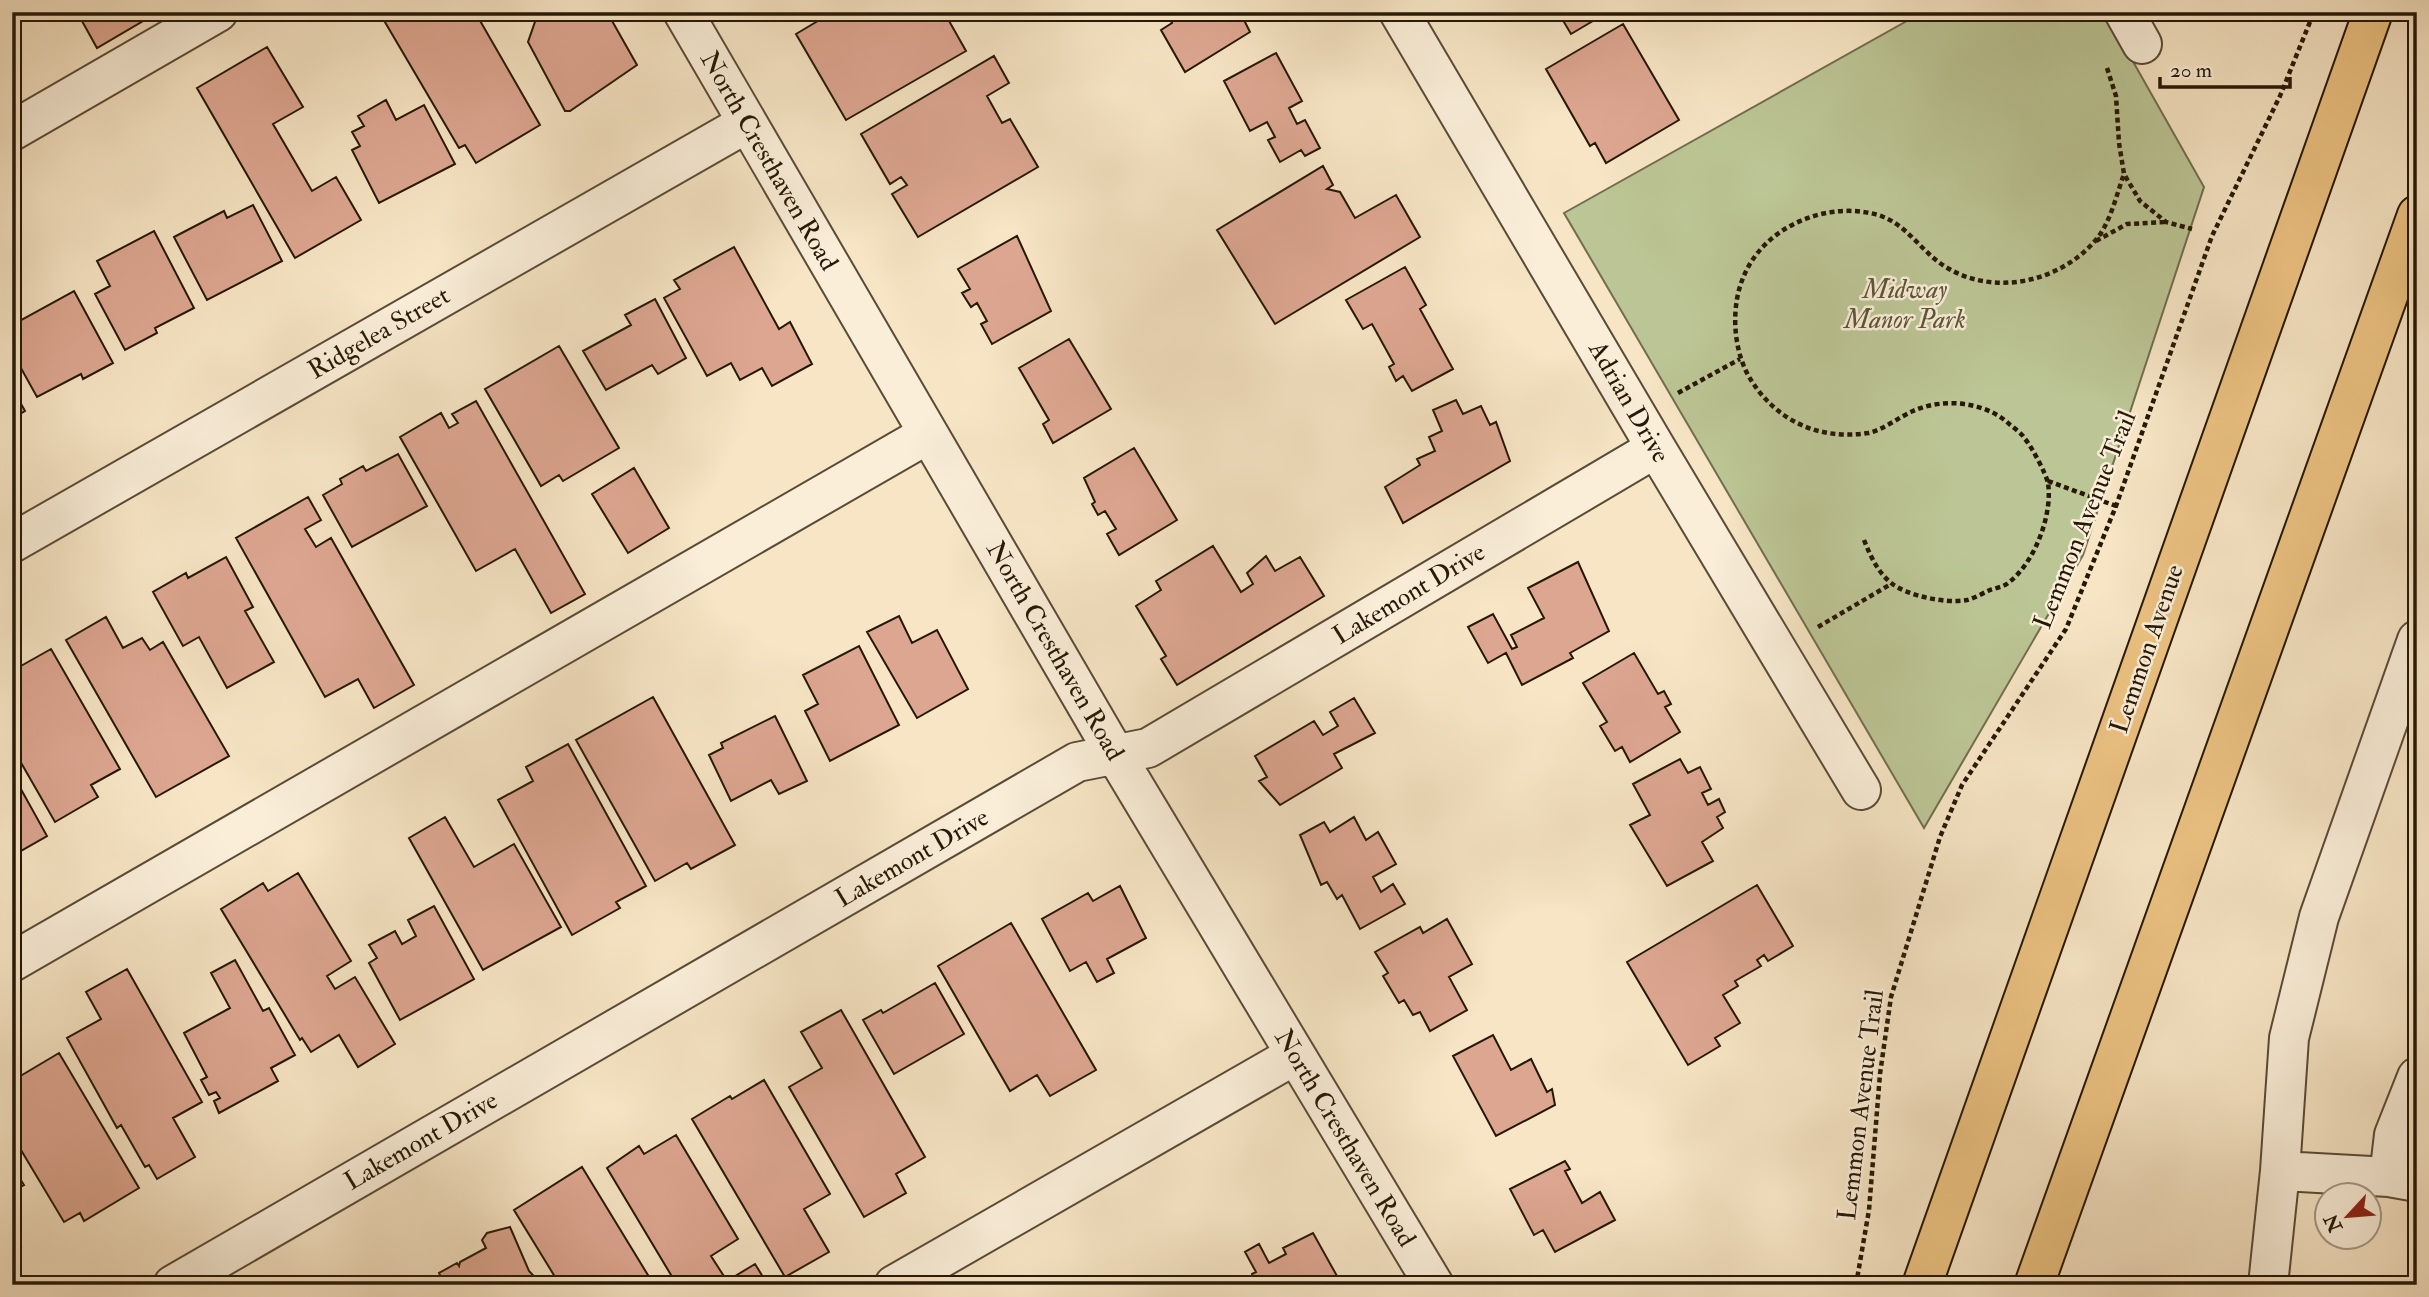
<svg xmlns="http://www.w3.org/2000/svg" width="2429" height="1297" viewBox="0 0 2429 1297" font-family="'IM FELL Double Pica',serif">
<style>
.green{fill:#bcc595;stroke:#716e4e;stroke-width:2}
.building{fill:#dda691;stroke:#261806;stroke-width:2}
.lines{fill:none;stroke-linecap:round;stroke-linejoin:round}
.minor-casing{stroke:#5a4b36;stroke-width:42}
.major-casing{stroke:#261806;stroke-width:42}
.path{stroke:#261806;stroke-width:4.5;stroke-dasharray:5 3.5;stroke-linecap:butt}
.minor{stroke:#faeed9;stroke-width:38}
.major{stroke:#ecc282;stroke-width:38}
.labels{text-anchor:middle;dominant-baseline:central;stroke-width:5;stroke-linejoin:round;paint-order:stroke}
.street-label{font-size:26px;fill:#261806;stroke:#faeed9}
.park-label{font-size:26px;font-style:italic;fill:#5a5538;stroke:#faeed9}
</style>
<rect width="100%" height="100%" fill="#f7e5c5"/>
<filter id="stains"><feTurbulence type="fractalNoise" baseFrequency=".00286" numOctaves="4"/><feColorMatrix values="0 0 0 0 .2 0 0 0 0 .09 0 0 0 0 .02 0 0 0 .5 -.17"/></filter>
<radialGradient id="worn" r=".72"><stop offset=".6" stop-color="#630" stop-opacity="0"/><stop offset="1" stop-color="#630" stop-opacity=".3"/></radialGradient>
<path class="green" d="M1923,12H2105L2204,187L2083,555L1924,828L1564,213Z"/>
<path class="building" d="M77,12H142L140,14L143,21L97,48Z
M390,12H475L540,125L476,163L465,145L459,148L382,17Z
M547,12H607L637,65L570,111H565L528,42L536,19Z
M833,12H928L932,18L944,12L966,51L846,120L796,34Z
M1166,12H1240L1250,32L1185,72L1161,30L1172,23Z
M1558,12H1608L1571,34Z
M1623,24L1679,120L1606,163L1595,143L1590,146L1546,69Z
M267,47L303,107L273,124L312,191L336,177L361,220L295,258L197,88Z
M1276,53L1302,101L1289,108L1297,124L1305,120L1320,148L1305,156L1301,150L1280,162L1268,140L1275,137L1267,122L1250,131L1224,81Z
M994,56L1009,83L987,96L1002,123L1010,119L1038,167L918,237L892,194L907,185L901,177L890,184L861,134Z
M386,100L396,120L424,105L455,164L379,203L352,150L360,146L352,132L364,126L358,116Z
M1323,166L1333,185L1327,189L1340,192L1355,218L1396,195L1420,237L1275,324L1217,230Z
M253,205L282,261L207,300L174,237L224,211L227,218Z
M154,231L194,308L155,328L157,333L125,350L95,294L110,286L97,261Z
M1017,236L1051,311L992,344L981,324L987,321L977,303L971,307L962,293L970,289L958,269Z
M734,247L779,329L790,322L812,364L772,386L762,368L740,380L731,363L707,376L664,298L680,289L674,280Z
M1405,267L1426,305L1420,309L1453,369L1412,391L1403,376L1396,381L1389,367L1394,364L1372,324L1363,329L1346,300Z
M74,291L113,363L83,379L81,374L37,397L12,352V325Z
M655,299L686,358L658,374L652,365L606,390L583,351L631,325L625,315Z
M1069,339L1111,409L1053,443L1043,424L1049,420L1019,368Z
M559,346L619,448L563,481L559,475L541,486L485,389Z
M12,388L25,411L12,419Z
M1456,400L1463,414L1481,406L1490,425L1496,422L1510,461L1403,523L1385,487L1420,465L1417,459L1435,451L1429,437L1442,431L1433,410Z
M476,401L585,594L551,613L515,549L476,571L400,437L441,413L449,428L458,423L452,414Z
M1134,448L1177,520L1119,555L1107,534L1116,529L1105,511L1098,515L1092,504L1095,502L1084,478Z
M398,454L427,506L352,547L323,495L342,484L340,479L363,466L366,471Z
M634,468L669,528L628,553L592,494Z
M308,497L321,520L305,529L316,547L331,538L414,685L374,708L358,679L325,697L236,538Z
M1213,546L1241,592L1253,584L1247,573L1266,556L1275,571L1300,557L1324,596L1177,685L1161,659L1166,656L1136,606L1161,590L1156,581Z
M226,557L253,607L245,611L274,662L227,688L199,637L183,646L153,592L186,573L188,578Z
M1578,562L1609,631L1570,653L1573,658L1522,685L1506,653L1488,663L1468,627L1493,614L1512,649L1517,647L1511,635L1544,618L1528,588Z
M899,616L912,643L937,630L968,689L917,718L867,632Z
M106,617L123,648L142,638L150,650L163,642L229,756L156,797L66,640Z
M859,646L899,725L830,761L805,711L818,704L803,675Z
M51,649L120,769L91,785L98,797L55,822L12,747V671Z
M1634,653L1658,694L1664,691L1671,704L1665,707L1680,732L1630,762L1622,747L1615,751L1600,726L1607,722L1583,683Z
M653,697L735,845L691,869L687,863L655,881L576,740Z
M1354,698L1375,733L1334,754L1342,768L1280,805L1259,781L1267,777L1255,756L1314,721L1323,735L1338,726L1330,712Z
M775,716L807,781L779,794L771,780L731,801L709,755L723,748L721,743Z
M568,744L646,886L616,902L620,908L572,935L498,800L533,781L526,767Z
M1680,759L1688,773L1700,767L1711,789L1702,793L1708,805L1719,799L1725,812L1717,817L1723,828L1702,842L1713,861L1667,886L1630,825L1650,815L1633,784Z
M12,773L47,836L12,856Z
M445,817L474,867L514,844L561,927L483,970L409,838Z
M1354,817L1366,840L1378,832L1396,864L1373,877L1381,892L1393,884L1405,904L1360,929L1342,895L1337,899L1327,882L1321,885L1300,835L1324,822L1330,832Z
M298,873L351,961L327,976L335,989L355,977L395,1044L358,1067L339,1035L311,1052L302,1038L300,1040L221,909L263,883L268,891Z
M1757,885L1793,946L1768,961L1764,955L1757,960L1761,966L1735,981L1738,986L1723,995L1740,1023L1715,1038L1720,1046L1688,1065L1627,962Z
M1120,886L1146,938L1107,959L1114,973L1097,982L1086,962L1070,971L1042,919L1088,893L1093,901Z
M434,906L474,979L400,1020L369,963L377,958L369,945L395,931L402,944L416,936L408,920Z
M1447,919L1472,964L1449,977L1467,1010L1430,1031L1420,1012L1413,1015L1404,1000L1399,1003L1383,976L1388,973L1375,952L1420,927L1423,933Z
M1011,923L1096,1070L1050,1096L1037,1075L1010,1091L938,966Z
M235,960L263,1011L269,1008L295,1055L271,1068L278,1081L219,1113L214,1101L220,1098L216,1092L209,1095L201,1080L207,1077L184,1033L230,1008L211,973Z
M127,969L202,1102L173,1118L195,1157L157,1179L149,1165L145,1167L121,1125L117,1128L67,1038L101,1019L86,992Z
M935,983L964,1034L894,1074L863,1020L881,1010L883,1013Z
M841,1010L925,1157L896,1174L906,1193L864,1217L789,1087L822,1068L801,1032Z
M1493,1035L1511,1070L1531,1059L1547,1092L1552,1089L1555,1105L1496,1136L1453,1056Z
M59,1053L139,1188L84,1221L80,1213L64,1222L12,1135V1081Z
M764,1080L830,1194L804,1209L829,1252L785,1277L692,1119L730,1096L732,1099Z
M676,1135L738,1239L711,1256L727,1281L755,1264L768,1285H677L607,1168L639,1146L644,1154Z
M1565,1161L1570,1169L1565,1171L1582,1203L1600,1192L1615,1220L1555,1252L1543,1230L1534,1235L1510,1189Z
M12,1166L24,1185L12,1191Z
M582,1167L654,1285H560L514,1210Z
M510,1227L529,1271L542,1285H445L439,1273L457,1263L459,1266L460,1262L486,1248L482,1240L487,1233Z
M12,1232L21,1247L12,1252Z
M1313,1233L1342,1285H1257L1252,1274L1256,1272L1245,1252L1259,1244L1269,1263L1286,1254L1283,1248Z
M423,1278L427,1285H412Z"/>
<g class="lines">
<g class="minor-casing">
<path id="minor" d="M683,12L1115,754L1434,1285
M1399,12L1656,448L1861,790
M2124,12L2142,44
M12,131L218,12
M12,543L747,123
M12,962L928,434
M2417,1077L2394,1135L2389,1177L2417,1182
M2280,1171L2389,1177
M173,1285L1077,762L1148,748L1656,448
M894,1285L1295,1055
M2268,1285L2280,1171L2289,1038L2319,917L2417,640"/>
</g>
<g class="major-casing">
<path id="major" d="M1922,1285L2373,12
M2034,1285L2417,215"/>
</g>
<path class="path" d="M2107,68L2116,96L2119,143L2124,174L2140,201L2166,222L2192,229
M2096,241L2127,224L2166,222
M1678,393L1740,359
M2048,481L2116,506
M1864,540C1870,555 1877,571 1890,582C1906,596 1947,604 1967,600C1975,598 1983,593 1990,590C1996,588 2003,587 2008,583C2034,564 2053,515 2048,483C2046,474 2032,447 2025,439C2021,432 2012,427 2007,422C1982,401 1942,398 1913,411C1899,417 1883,430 1868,433C1817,441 1773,419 1748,375C1733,347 1731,307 1743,278C1763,227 1826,200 1878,215C1904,223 1917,245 1936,260C1983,298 2055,286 2094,242C2110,225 2116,196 2124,174
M1818,627L1891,584
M1856,1285L1869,1210L1880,1074L1891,997L1940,837L1962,785L2066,629L2116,506L2212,236L2280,96L2314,12"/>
<use href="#minor" class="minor"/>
<use href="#major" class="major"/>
</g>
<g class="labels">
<g class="street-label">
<text transform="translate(769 161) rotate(60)">North Cresthaven Road</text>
<text transform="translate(379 333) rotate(-30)">Ridgelea Street</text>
<text transform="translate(1629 402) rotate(60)">Adrian Drive</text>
<text transform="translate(2085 520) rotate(-68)">Lemmon Avenue Trail</text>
<text transform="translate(1409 594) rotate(-31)">Lakemont Drive</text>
<text transform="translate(2147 649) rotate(-71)">Lemmon Avenue</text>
<text transform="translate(1055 651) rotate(60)">North Cresthaven Road</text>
<text transform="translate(912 858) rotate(-30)">Lakemont Drive</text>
<text transform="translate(1861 1105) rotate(-83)">Lemmon Avenue Trail</text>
<text transform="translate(1345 1138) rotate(59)">North Cresthaven Road</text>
<text transform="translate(421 1141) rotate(-30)">Lakemont Drive</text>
</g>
<g class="park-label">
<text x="1905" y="290">Midway<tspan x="1905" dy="30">Manor Park</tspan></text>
</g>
</g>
<rect width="2429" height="1297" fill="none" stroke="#f7e5c5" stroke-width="42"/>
<rect x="14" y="14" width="2401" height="1269" fill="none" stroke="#261806" stroke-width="3.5"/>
<rect x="21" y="21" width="2387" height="1255" fill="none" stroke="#261806" stroke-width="2"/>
<g transform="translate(2348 1216) rotate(244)"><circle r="33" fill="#faeed9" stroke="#a59885" stroke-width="2"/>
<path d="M0-5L12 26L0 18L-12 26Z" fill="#8f2418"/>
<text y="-10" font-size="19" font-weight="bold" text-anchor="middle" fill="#261806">N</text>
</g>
<path d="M2160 77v10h130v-10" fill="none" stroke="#261806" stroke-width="3.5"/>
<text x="2170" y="77" font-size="21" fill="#261806" stroke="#faeed9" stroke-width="5" paint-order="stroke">20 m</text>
<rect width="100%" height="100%" filter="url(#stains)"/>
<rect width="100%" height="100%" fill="url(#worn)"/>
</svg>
